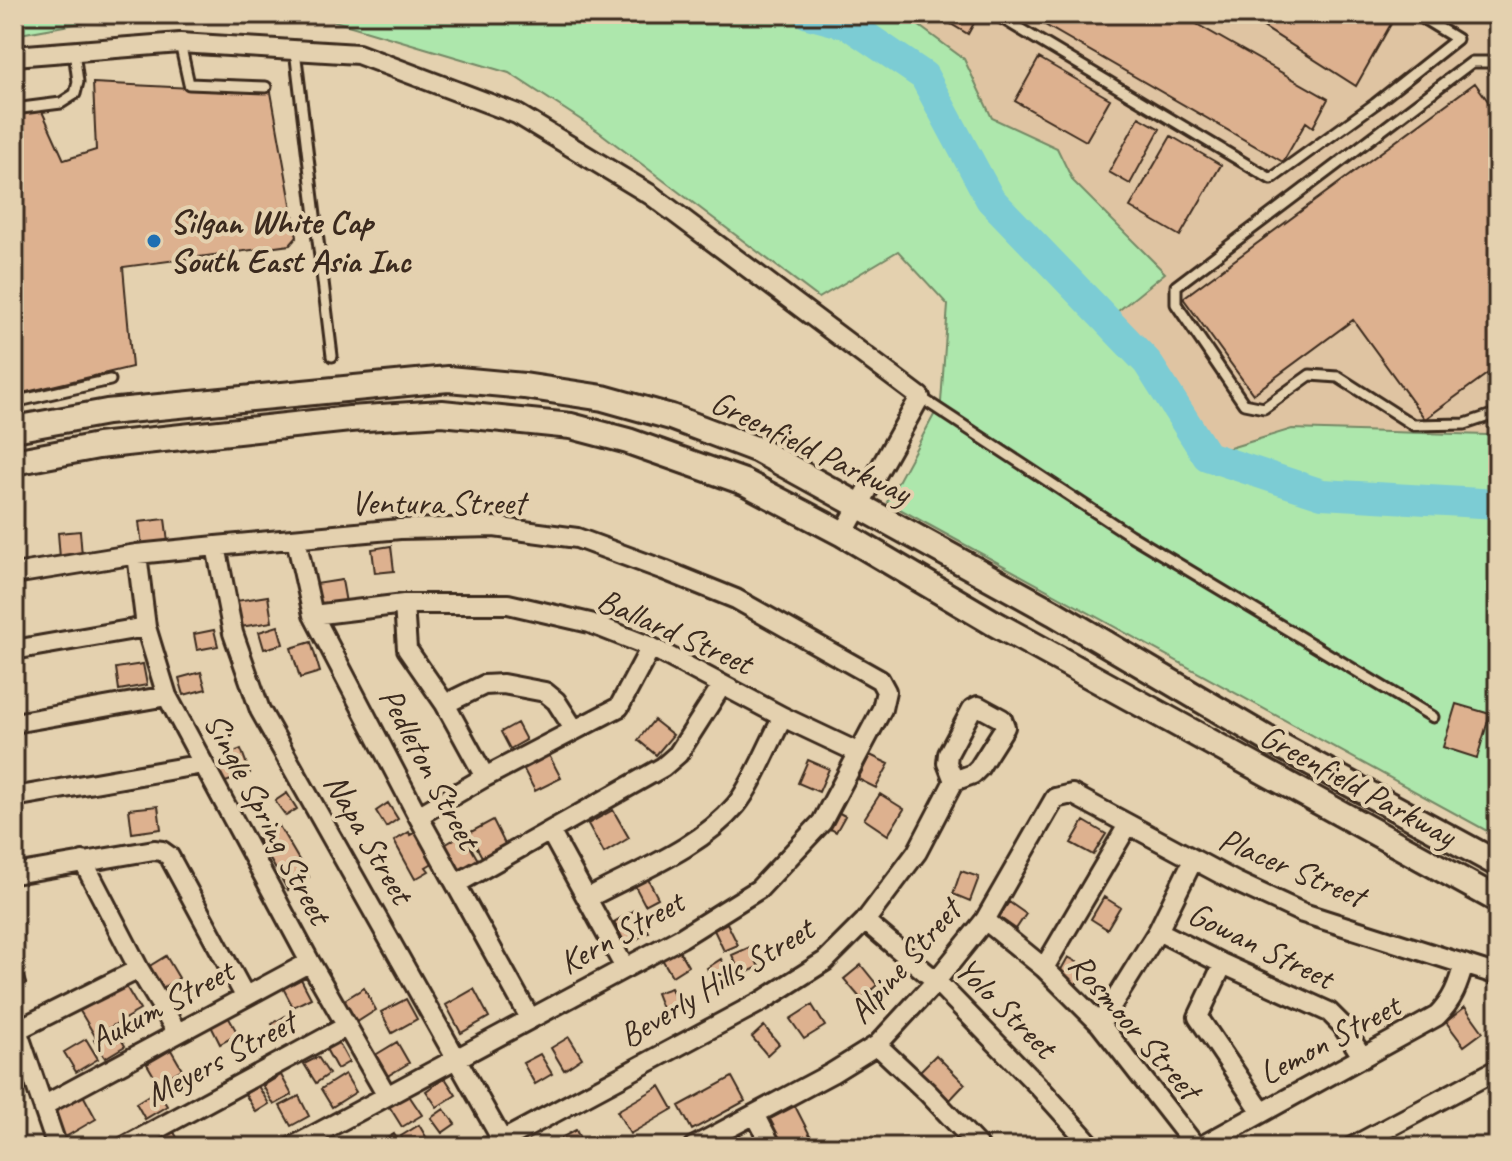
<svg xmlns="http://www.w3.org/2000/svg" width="1512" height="1161" viewBox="0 0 1512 1161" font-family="Caveat,sans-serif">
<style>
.built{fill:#dfc4a2}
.green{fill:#ade7ac;stroke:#748865;stroke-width:2}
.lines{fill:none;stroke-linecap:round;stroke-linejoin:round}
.river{stroke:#7bccd4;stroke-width:30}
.building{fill:#ddb18f;stroke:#3b2a1e;stroke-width:2}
.service-casing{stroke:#3b2a1e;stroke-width:15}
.minor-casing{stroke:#3b2a1e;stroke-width:24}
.secondary-casing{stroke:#3b2a1e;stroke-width:30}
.service{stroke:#e4d1af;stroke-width:9}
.minor{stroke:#e4d1af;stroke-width:18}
.secondary{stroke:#e4d1af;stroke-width:24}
.poi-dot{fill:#1f6fb2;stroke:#e4d1af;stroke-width:3}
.labels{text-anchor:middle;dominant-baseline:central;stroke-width:8;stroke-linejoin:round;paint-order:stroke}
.poi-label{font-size:34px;font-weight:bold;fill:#3b2a1e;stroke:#e4d1af;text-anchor:start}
.street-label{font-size:34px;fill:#3b2a1e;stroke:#e4d1af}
</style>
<rect width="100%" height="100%" fill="#e4d1af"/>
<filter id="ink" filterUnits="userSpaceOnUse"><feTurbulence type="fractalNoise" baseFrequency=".0125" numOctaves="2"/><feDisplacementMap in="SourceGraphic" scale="16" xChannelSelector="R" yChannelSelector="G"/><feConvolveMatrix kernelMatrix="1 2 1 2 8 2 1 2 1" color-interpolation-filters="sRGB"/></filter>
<g filter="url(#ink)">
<path class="built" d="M903,14H1498V429L1488,435L1292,429L1207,456L1147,362L1106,319L1165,273L1073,181L1057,148L992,118L964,59Z"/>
<path class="green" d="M14,14H903L964,59L992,118L1057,148L1073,181L1165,273L1107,320L1147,362L1207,455L1292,429L1487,435L1498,429V837L887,502L941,402L948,305L898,251L819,298L598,131L509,73L321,17L103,19L14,35Z"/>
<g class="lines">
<path class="river" d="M808,14L849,25L924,76L990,199L1147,362L1207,456L1322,494L1498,504"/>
</g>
<path class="building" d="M934,14H979L968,34Z
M1026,14H1179L1328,99L1313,127L1306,122L1283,162Z
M1243,14H1393L1396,15L1356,86Z
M1039,58L1110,99L1086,141L1015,101Z
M93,83L271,92L297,237L290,245L123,267L132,367L14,395V113L40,107L64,160L96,150Z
M1475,83L1498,115V366L1425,419L1353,320L1253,394L1183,298Z
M1139,117L1160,129L1130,184L1109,172Z
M1171,136L1221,165L1180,236L1130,207Z
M165,519L168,542L142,546L139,522Z
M80,531L82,556L60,558L58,533Z
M391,546L394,571L375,573L372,549Z
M342,580L346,603L320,607L316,584Z
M268,596L272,622L240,627L236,601Z
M278,626L283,644L264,649L259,632Z
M214,630L218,646L197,650L194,634Z
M311,642L320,672L300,678L291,648Z
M143,664L147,685L119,690L116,668Z
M201,672L206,689L184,695L179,678Z
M1456,704L1490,714L1477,758L1443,747Z
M654,720L673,735L656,755L638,740Z
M517,723L526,740L510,749L501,732Z
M241,749L250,773L223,783L216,765L228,760L226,755Z
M549,755L561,778L535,791L523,768Z
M870,755L889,764L876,788L858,779Z
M808,760L829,769L819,792L798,783Z
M287,793L297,809L286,816L275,801Z
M880,794L904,809L888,835L864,819Z
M388,803L398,819L386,827L376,811Z
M158,806L161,829L132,833L129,809Z
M613,810L629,838L604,853L588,824Z
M834,810L845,816L836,832L825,826Z
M493,820L505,844L482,857L469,833Z
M1084,821L1106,834L1093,855L1071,843Z
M279,826L309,877L288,890L258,839Z
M418,831L436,861L426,867L429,871L415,879L394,841L409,832L410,835Z
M463,834L478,860L458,872L443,846Z
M961,871L979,877L970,901L953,894Z
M648,879L658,898L645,905L635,886Z
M1104,897L1120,907L1107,929L1091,919Z
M1009,902L1026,914L1016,929L999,917Z
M637,909L649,932L626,945L614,922Z
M727,923L738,945L724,951L714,930Z
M750,947L759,967L741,975L732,955Z
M678,949L688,966L672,976L662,959Z
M166,956L179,978L155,992L143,970Z
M1068,957L1086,967L1076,985L1058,975Z
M721,959L733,979L719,988L707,968Z
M861,965L877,985L861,999L844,979Z
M22,971L26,983L14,987V974Z
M301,979L311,998L293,1007L283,988Z
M125,985L140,1010L95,1036L80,1011Z
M364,988L376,1010L354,1024L341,1002Z
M671,988L678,1005L663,1011L656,993Z
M474,989L489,1017L461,1033L446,1005Z
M406,999L417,1019L392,1033L381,1012Z
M812,1005L825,1026L804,1039L790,1019Z
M1465,1007L1483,1032L1464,1046L1446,1022Z
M226,1013L238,1034L220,1044L209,1022Z
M287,1015L294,1026L279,1035L272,1024Z
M764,1026L779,1044L767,1055L752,1037Z
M115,1028L125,1046L105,1058L94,1040Z
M569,1037L582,1058L564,1070L551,1048Z
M86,1039L98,1059L76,1072L64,1052Z
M337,1040L349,1062L337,1069L325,1047Z
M397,1042L409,1063L384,1078L372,1057Z
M171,1050L182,1069L158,1083L147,1064Z
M540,1054L552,1074L535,1084L523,1063Z
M936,1055L965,1084L946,1104L916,1075Z
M318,1057L329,1074L316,1083L304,1064Z
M345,1074L356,1092L332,1107L321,1089Z
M281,1075L292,1095L274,1105L263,1086Z
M732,1077L745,1101L692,1130L679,1106Z
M445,1078L456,1095L437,1107L426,1091Z
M258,1086L269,1104L256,1112L245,1094Z
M660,1086L673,1109L630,1134L617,1111Z
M157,1090L167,1106L145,1119L136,1103Z
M408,1094L422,1115L402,1127L389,1106Z
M83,1095L96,1119L62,1139L48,1116Z
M299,1096L309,1116L291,1126L280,1106Z
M795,1106L816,1147H779L766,1121Z
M444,1109L455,1124L442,1133L431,1118Z
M419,1125L432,1147H407L401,1136Z
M576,1130L584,1147H566L561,1138Z
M174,1132L182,1147H153L152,1145Z
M394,1134L402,1147H373Z"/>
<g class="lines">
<g class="service-casing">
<path id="service" d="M1001,14L1000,17L1271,179L1375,104L1457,39L1416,14
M180,43L189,84L266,87
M295,50L332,356
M1498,62H1472L1176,286V304L1244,404L1264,408L1310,375L1338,377L1413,425L1465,424L1498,413
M14,109L61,103L75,94L78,82L74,51
M920,397L1130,535L1433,717
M14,402L110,380"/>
</g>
<g class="minor-casing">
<path id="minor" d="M14,56L180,43L358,54L517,114L651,195L920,397L843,534
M296,539L313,615L418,816L530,1018
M216,546L233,633L260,710L506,1147
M137,554L146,627L167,696L310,962L387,1096
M14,574L137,554L216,546L400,529L494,527L577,538L664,570L736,599L880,680L886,691L882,709L822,822L759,889L681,938L292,1147
M404,604L407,649L445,704L485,777
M313,615L404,604H508L590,623L651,647L783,717L857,752
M14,650L146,627
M445,704L484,685L503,684L545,692L556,701L574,729
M14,723L167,696
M14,797L203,764
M418,816L485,777L619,707L651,647
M550,831L625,968
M83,861L139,969L177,1032
M14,874L154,850L162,851L169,856L245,996
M456,884L663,767L678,754L722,685
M588,898C638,871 699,849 736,805C752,786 770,741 783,717
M985,920L1044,968L1100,1024L1196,1147
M865,921L936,981L1041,1089L1093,1147
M1158,931L1223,964L1329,1012L1342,1025L1363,1058
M1223,964L1198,1017L1262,1112
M1044,968L1128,825
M14,1021L57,1147
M1100,1024L1158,931L1193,860
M17,1030L139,969
M877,1045L928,1093L979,1147
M43,1106L310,962
M755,1114L772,1147
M124,1147L347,1026
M490,1147L762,1001L825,961L865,921L917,852L954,781L973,774L979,768L1005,727L1002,719L978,706L972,709L948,754L947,763L954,781
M693,1147L832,1073L877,1045L936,981L985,920L1055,798L1072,794L1236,882L1303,913L1498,975
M1200,1147L1437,1016C1453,1000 1458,985 1464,964
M1352,1147L1498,1069"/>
</g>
<g class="secondary-casing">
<path id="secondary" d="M14,429L107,412L448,379L524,386L603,398L671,417L758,450L1054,613L1266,738L1498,864
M14,462L98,446L350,419L442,413L571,426L628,441L744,482L843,534L992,622L1498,900"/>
</g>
<use href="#service" class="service"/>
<use href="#minor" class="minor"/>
<use href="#secondary" class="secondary"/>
</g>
</g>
<circle class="poi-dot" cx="154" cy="241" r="8"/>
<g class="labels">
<g class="poi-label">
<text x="170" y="221">Silgan White Cap<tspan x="170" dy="39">South East Asia Inc</tspan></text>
</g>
<g class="street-label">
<text transform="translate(811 447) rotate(26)">Greenfield Parkway</text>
<text x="438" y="502">Ventura Street</text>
<text transform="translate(675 631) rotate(24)">Ballard Street</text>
<text transform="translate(430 768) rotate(62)">Pedleton Street</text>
<text transform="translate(1358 785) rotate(29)">Greenfield Parkway</text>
<text transform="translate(268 818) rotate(62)">Single Spring Street</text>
<text transform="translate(369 838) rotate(60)">Napa Street</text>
<text transform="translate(1292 867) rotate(23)">Placer Street</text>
<text transform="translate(621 932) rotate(-29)">Kern Street</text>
<text transform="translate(1261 945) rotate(26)">Gowan Street</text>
<text transform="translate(904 961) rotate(-49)">Alpine Street</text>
<text transform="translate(716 982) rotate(-31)">Beverly Hills Street</text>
<text transform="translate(161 1005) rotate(-28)">Aukum Street</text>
<text transform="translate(1006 1007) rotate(45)">Yolo Street</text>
<text transform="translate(1135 1026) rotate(49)">Rosmoor Street</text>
<text transform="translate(1329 1039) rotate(-28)">Lemon Street</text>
<text transform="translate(220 1058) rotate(-28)">Meyers Street</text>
</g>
</g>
<rect width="1512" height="1161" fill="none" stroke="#e4d1af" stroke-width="48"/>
<rect x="24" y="24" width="1464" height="1113" fill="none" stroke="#3b2a1e" stroke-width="3" filter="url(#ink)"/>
</svg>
